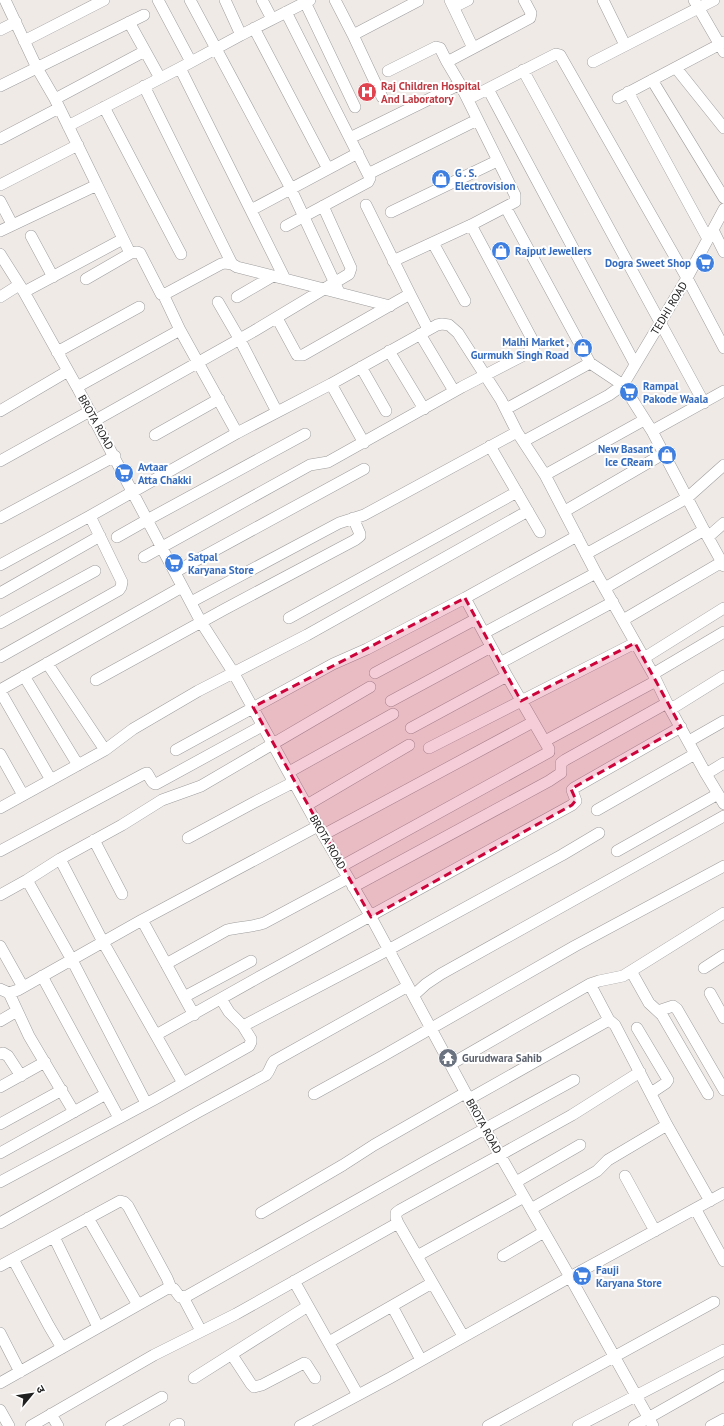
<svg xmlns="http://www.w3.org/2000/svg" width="724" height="1426" viewBox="0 0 724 1426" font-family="'PT Sans','Noto Sans Devanagari',sans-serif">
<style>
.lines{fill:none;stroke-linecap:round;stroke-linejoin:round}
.minor-casing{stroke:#9d9d9d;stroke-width:12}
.minor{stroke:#fff;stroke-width:11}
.marked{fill:#cc043b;fill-opacity:0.2;stroke:#cc043b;stroke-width:3;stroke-dasharray:8 5;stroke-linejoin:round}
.labels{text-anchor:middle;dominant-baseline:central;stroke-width:4;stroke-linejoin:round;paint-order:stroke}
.health-label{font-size:11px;font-weight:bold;fill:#be3a42;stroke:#fff;text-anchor:start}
.shop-label{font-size:11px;font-weight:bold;fill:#366cbe;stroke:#fff;text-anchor:start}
.street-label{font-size:11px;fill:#202020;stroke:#fff}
.worship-label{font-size:11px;font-weight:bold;fill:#5b616d;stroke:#fff;text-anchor:start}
</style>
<rect width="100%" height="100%" fill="#f0eae7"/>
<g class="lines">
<g class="minor-casing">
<path id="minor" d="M158,0L191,62
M190,0L289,185L339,292
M225,0L241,35L310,0
M262,0L272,19
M304,0L355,107
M335,0L353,35
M450,0L473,48
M603,0L625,45
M694,0L724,52
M454,7L468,0
M129,22L160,78
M254,28L328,169
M0,30L16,22
M24,41L104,0
M593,62L714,0
M676,68L724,128
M523,70L704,403
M388,71L436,47L440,48L447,62L530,18L531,13L524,0
M652,80L724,198
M0,86L144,15
M144,86L232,264L237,267L285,279L180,68
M488,89L635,364
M628,92L708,239
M382,97L353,35L418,1
M618,98L724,42
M55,99L145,51
M468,99L552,56L556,54L560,55L687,278L724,348
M104,107L181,254
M68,126L180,68L241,35
M350,138L460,84L447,62
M0,139L59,108
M368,174L477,120
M0,185L78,145
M97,185L129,251L131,253L137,252L140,253L161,294L167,293L221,264L225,263L232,264
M0,201L12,224
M506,208L590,363L623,385L652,431L704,530L724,566
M251,210L358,153
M391,212L497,161
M286,226L368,182L370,178L286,12
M713,230L724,252
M0,231L97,185L55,99L37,68L5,0
M31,236L53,277
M433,243L465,301
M0,254L24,292L77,387L201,622L233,672L318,826L371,917L485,1129L570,1277L724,1193
M393,261L471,225L515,202V195L460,84
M86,279L131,253
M285,279L390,306
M24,292L123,239
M163,294L180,330L237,433
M410,294L428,329
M0,297L19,285
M237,297L273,276
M218,302L240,340L277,412
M277,318L297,355H303L410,294L366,205
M420,334L454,391
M389,351L424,409
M57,352L139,307
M361,367L386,411
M331,384L364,443
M77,387L180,330
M506,409L590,363
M0,411L68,371
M94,421L254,331L349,274L351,268L323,206
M652,431L724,391
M155,435L219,399
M524,441L609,395L623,385L687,278L724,209
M490,446L540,532
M0,461L90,411
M545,475L644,420
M565,511L663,454
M0,518L115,456
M117,537L147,520L305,434
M708,537L724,523
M586,554L687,498L724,465
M144,557L310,465L328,462L462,387L528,353L534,347L532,339L471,225
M0,565L90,516L237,433L331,384L437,325L442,324L449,325L458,333L501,400L517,432L545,475L596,573L653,674L667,703L706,774L724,804
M175,572L364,469
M605,588L704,530
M0,593L100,536
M191,602L339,523L364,515L517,432
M289,618L517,492
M623,620L722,562
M0,623L95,571
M484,633L596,573
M0,657L119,590L121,587L122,582L90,516
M644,658L724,608
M47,663L105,750
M500,663L613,602
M375,673L476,619
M653,674L724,632
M24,676L78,765
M96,680L225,609L355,540L360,536V534L353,518
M0,690L182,587
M0,691L51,780
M391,701L491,647
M671,709L724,676
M411,728L507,676
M545,741L656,681
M689,741L724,721
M429,748L635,643
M176,750L333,664L367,649L465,598L577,536
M0,754L23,795
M289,772L393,714
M706,774L724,763
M307,805L409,745
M0,808L105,750L133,729L198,691L307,635L528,511
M597,810L695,754
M323,835L533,722
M188,838L253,803L294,782
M94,840L122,894
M0,851L144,774L147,773C150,777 152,784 156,784L262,726
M617,851L718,794
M60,859L103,942L183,1083
M342,866L549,752V749L507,676L465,598
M27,880L72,960L146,1103
M353,887L549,781L561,773V763L565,760L667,703
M0,895L27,880L60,859L122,825L162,800L201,786L370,687
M142,920L194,1015
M0,946L23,987
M166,964L227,930C239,927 252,927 264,923L348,878
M704,968L724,955
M631,971L649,1003L662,1015L708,1094
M42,976L119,1118
M590,984L609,1020
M0,989L9,993L29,1036L74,1112
M9,993L18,990L142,920L318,826
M710,993L724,1018
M414,995L426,984L441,974L724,816
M184,997L251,961
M658,1011L673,1006L677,1009L724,1090
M0,1021L17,1011
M243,1026L388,950L562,855L599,833
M637,1028L668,1080L666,1083L651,1093
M156,1035L261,976L572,805L576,801L572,790L574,788L681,727
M0,1054L3,1053L8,1056L21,1076
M451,1064L590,984L599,981L623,976L724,913
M0,1087L45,1062
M314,1094L381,1057L575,946L724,866
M469,1099L609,1020L615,1025L667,1125L710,1201
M0,1124L62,1090
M0,1153L106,1094
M625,1176L655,1231
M0,1182L155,1099L249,1046L251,1042V1039L243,1026L229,1012L221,999
M516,1182L580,1145
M531,1209L597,1171L608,1160L667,1125
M696,1210L724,1261
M261,1213L343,1165L374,1145L465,1093
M88,1218L138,1305
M0,1223L198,1112L266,1075C270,1071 270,1066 274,1061L408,986
M54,1237L98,1327
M417,1256L524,1197
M503,1256L544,1232
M13,1259L49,1326L62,1348
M0,1266L120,1201L124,1202L128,1206L167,1278L171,1288
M294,1281L358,1395
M183,1297L201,1331
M392,1306L421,1360
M0,1333L20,1372
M463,1336L398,1223L396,1218V1213L400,1210L500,1155L572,1115L640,1072
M329,1342L432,1283
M232,1355L251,1384L254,1387L262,1385L304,1363L306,1364L315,1378
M194,1378L308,1306
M0,1383L168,1288L174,1289L180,1297L187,1296L428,1160L574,1080
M0,1410L9,1426
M51,1414L58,1426
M31,1426L154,1355L236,1314L398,1223
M111,1426L162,1397
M175,1426L179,1424
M300,1426L390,1378L570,1277L653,1426
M488,1426L714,1302
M578,1426L724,1350
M634,1426L724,1375
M711,1426L724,1419"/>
</g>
<use href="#minor" class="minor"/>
</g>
<path class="marked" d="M465,598L521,701L635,643L681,727L571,789L576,800L572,805L371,917L253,707Z"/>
<defs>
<g id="hospital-disc" transform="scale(1)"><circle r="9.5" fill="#e0444e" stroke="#fff"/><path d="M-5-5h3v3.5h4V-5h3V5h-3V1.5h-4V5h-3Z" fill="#fff"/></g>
<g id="shop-disc" transform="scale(1)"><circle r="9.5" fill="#3f7fe0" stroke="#fff"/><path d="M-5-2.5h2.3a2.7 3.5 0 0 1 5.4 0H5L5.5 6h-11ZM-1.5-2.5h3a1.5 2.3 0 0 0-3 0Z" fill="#fff"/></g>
<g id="supermarket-disc" transform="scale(1)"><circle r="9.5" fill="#3f7fe0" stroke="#fff"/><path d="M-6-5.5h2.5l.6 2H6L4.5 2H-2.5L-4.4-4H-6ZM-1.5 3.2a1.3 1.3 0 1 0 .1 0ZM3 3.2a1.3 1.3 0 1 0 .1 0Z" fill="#fff"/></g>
<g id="temple-disc" transform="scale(1)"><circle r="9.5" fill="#6b7280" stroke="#fff"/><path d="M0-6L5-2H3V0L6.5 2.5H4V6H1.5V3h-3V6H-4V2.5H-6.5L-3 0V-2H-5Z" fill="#fff"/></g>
</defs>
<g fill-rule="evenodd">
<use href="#hospital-disc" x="367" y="92"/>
<use href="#shop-disc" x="441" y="179"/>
<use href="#shop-disc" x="501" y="251"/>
<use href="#supermarket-disc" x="705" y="263"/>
<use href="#shop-disc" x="583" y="348"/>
<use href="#supermarket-disc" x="629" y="392"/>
<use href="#shop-disc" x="667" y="455"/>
<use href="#supermarket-disc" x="124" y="473"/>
<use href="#supermarket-disc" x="174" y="563"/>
<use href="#temple-disc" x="448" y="1058"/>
<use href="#supermarket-disc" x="582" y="1276"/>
</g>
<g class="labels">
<g class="health-label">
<text x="381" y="86">Raj Children Hospital<tspan x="381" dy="13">And Laboratory</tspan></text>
</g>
<g class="shop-label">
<text x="455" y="173">G . S.<tspan x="455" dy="13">Electrovision</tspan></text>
<text x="515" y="251">Rajput Jewellers</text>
<text x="691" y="263" text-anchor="end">Dogra Sweet Shop</text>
<text x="569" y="342" text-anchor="end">Malhi Market ,<tspan x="569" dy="13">Gurmukh Singh Road</tspan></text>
<text x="643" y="386">Rampal<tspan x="643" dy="13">Pakode Waala</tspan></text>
<text x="653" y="449" text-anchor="end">New Basant<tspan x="653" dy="13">Ice CReam</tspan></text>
<text x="138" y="467">Avtaar<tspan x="138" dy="13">Atta Chakki</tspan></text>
<text x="188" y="557">Satpal<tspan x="188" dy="13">Karyana Store</tspan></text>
<text x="596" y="1270">Fauji<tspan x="596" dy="13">Karyana Store</tspan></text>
</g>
<g class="street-label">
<text transform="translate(669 308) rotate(-59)">TEDHI ROAD</text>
<text transform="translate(96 422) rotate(61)">BROTA ROAD</text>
<text transform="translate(328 842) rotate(60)">BROTA ROAD</text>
<text transform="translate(484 1126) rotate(61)">BROTA ROAD</text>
</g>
<g class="worship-label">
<text x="462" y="1058">Gurudwara Sahib</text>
</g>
</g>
<g transform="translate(32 1394) rotate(61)" stroke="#ffffff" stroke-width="3" paint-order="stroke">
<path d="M0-3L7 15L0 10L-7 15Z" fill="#202020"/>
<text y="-6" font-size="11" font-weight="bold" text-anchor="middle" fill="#202020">उ</text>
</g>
</svg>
